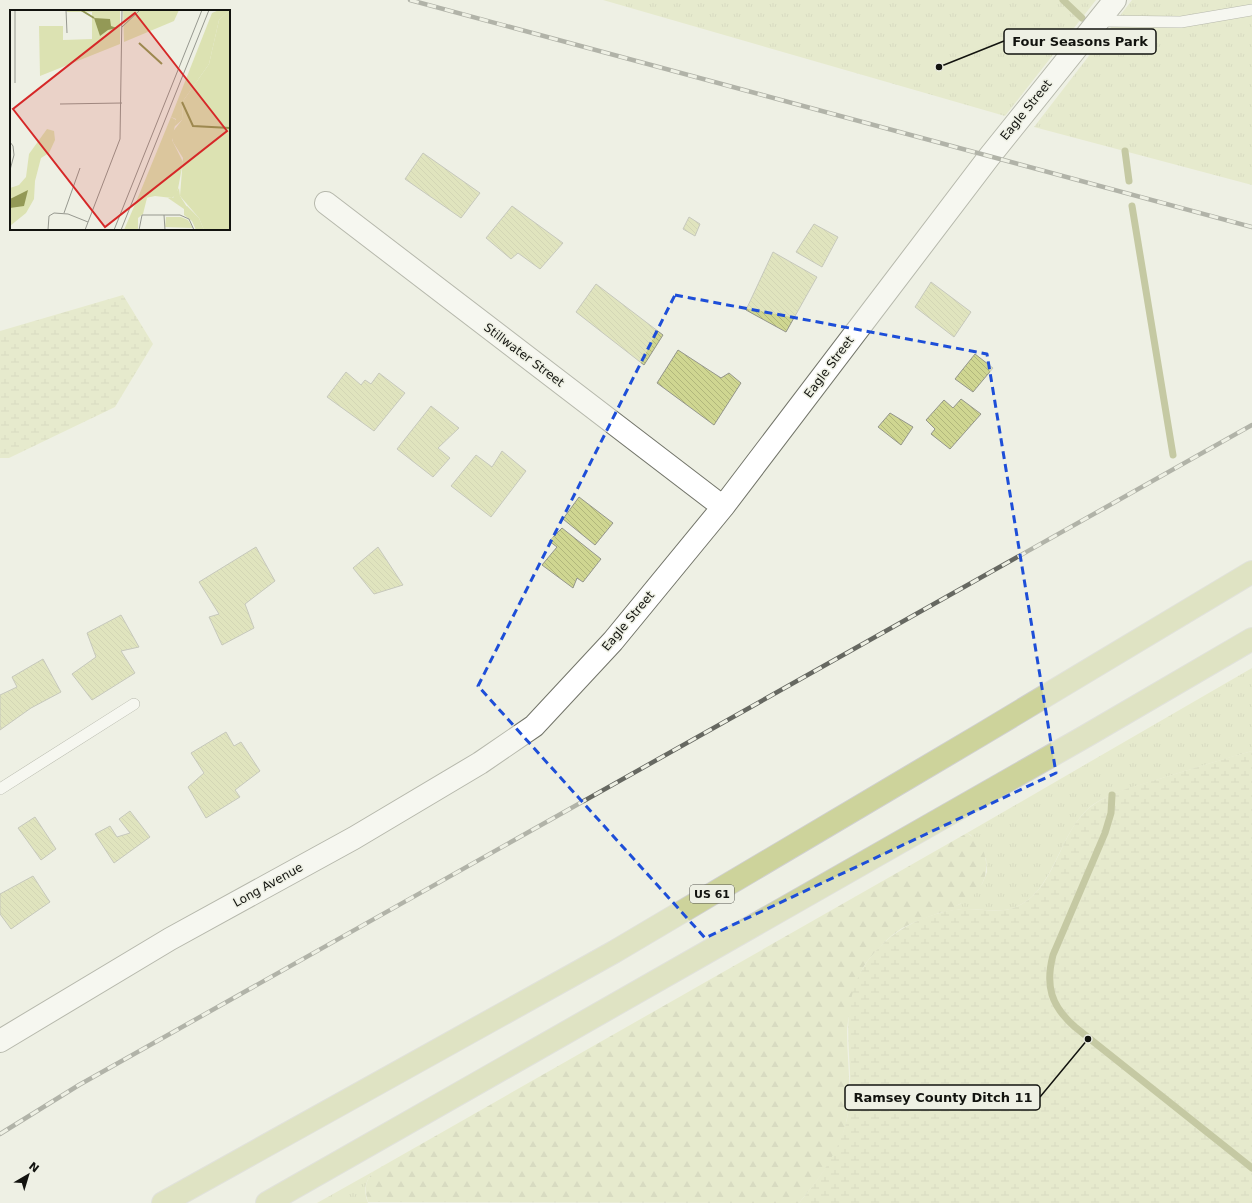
<svg xmlns="http://www.w3.org/2000/svg" width="1252" height="1203" viewBox="0 0 1252 1203" font-family="'DejaVu Sans',sans-serif">
<style>
.grass{fill:url(#grass-tufts)}
.forest{fill:url(#forest-firs)}
.wetland{fill:url(#wetland-marsh)}
.lines{fill:none;stroke-linecap:round;stroke-linejoin:round}
.stream{stroke:#939956;stroke-width:7}
.building{fill:url(#building-back-hatch);stroke:#94968b}
.lane-casing{stroke:#727469;stroke-width:12}
.street-casing{stroke:#727469;stroke-width:24}
.primary-casing{stroke:#d0d0cf;stroke-width:24}
.lane{stroke:#fff;stroke-width:11}
.street{stroke:#fff;stroke-width:22}
.primary{stroke:#cdd39b;stroke-width:22}
.rail-casing{stroke:#666861;stroke-width:4.5}
.rail{stroke:#eef0e4;stroke-width:3;stroke-dasharray:9;stroke-linecap:butt}
.marked{fill:none;stroke:#1d4ed8;stroke-width:3;stroke-dasharray:8 5;stroke-linejoin:round}
.labels{text-anchor:middle;dominant-baseline:central;stroke-width:3;stroke-linejoin:round;paint-order:stroke}
.shield{fill:#eef0e4;stroke:#54554f;stroke-width:1}
.shield-label{font-size:11px;font-weight:bold;fill:#12130f}
.street-label{font-size:12px;fill:#12130f;stroke:#eef0e4}
.inset-river{fill:none;stroke:#939956;stroke-width:2}
.inset-road{fill:none;stroke:#96988f;stroke-width:1}
.view{fill:#d62828;fill-opacity:0.15;stroke:#d62828;stroke-width:2}
.inset-edge{fill:none;stroke:#12130f;stroke-width:2}
.leader{fill:none;stroke:#12130f;stroke-width:1.5}
.callout-dot{fill:#12130f;stroke:#eef0e4;stroke-width:1.5}
.callout{fill:#eef0e4;stroke:#12130f;stroke-width:1.5}
.callout-label{font-size:13px;text-anchor:middle;font-weight:bold;fill:#12130f}
</style>
<defs>
<pattern id="grass-tufts" width="24" height="20" patternUnits="userSpaceOnUse"><rect width="24" height="20" fill="#dce2b2"/><path d="M3 7l-1-3M5 7V3M7 7l1-3M15 17l-1-3M17 17v-4M19 17l1-3" fill="none" stroke="#bcc198"/></pattern>
<pattern id="forest-firs" width="22" height="20" patternUnits="userSpaceOnUse"><rect width="22" height="20" fill="#dce2b2"/><path d="M5 1l3.5 6h-7zM16 11l3.5 6h-7z" fill="#bcc198"/></pattern>
<pattern id="wetland-marsh" width="20" height="14" patternUnits="userSpaceOnUse"><rect width="20" height="14" fill="#dce2b2"/><path d="M1 5h8M5 5V1M11 12h8M15 12V8" fill="none" stroke="#bcc198"/></pattern>
<pattern id="building-back-hatch" width="6" height="6" patternUnits="userSpaceOnUse"><rect width="6" height="6" fill="#cfd691"/><path d="M-1 5l2 2M0 0l6 6M5-1l2 2" fill="none" stroke="#b1b77c"/></pattern>
</defs>
<rect width="100%" height="100%" fill="#eef0e4"/>
<path class="grass" d="M603,0H1096L1005,116Z
M1132,0H1252V185L1034,127Z
M1252,668V751C1220,760 1188,770 1156,780C1135,787 1112,792 1094,804C1059,828 1056,891 1016,907C1000,914 979,908 962,909C954,910 946,912 938,913L960,904L982,884L987,872L986,859L971,835L967,833Z
M374,1171C365,1181 363,1190 368,1203H317Z"/>
<path class="forest" d="M967,833C977,839 985,849 986,862C990,909 927,911 898,931C886,939 875,952 866,963C858,975 855,989 852,1003C850,1012 847,1023 847,1032C847,1063 853,1093 846,1123C839,1154 819,1179 799,1203L368,1202C364,1189 365,1181 374,1171Z"/>
<path class="wetland" d="M123,295L153,344L115,407L9,458H0V331Z
M1252,751V1203H799C825,1172 848,1139 850,1097C852,1059 842,1022 855,985C871,941 917,913 962,909C979,908 999,914 1016,907C1053,892 1058,840 1083,814C1103,792 1138,786 1165,777C1194,768 1223,759 1252,751Z"/>
<g class="lines">
<path class="stream" d="M1063,0L1082,18
M1125,151L1129,181
M1132,206L1173,455
M1112,795L1111,813L1105,833L1053,955C1045,986 1051,1006 1075,1027L1252,1168"/>
</g>
<path class="building" d="M423,153L480,193L461,218L405,179Z
M512,206L563,243L540,269L518,253L511,259L486,238Z
M689,217L700,224L695,236L683,229Z
M814,224L838,237L822,267L796,252Z
M773,252L817,277L786,332L746,310Z
M931,282L971,312L954,337L915,307Z
M596,284L663,335L644,365L576,312Z
M678,350L721,378L729,373L741,383L714,425L657,383Z
M975,354L993,368L973,392L955,379Z
M346,372L361,385L365,380L371,384L379,373L405,393L374,431L327,397Z
M961,399L981,414L950,449L931,434L935,429L926,420L944,400L953,408Z
M431,406L459,428L438,448L450,458L433,477L397,449Z
M890,413L913,427L901,445L878,427Z
M502,451L526,471L491,517L451,486L476,455L492,467Z
M579,497L613,523L595,545L563,519Z
M562,528L601,559L583,582L577,578L573,588L542,565L557,547L549,541Z
M256,547L275,581L245,604L254,628L222,645L209,617L219,614L199,582Z
M378,547L403,585L374,594L353,568Z
M121,615L139,647L121,651L135,673L92,700L72,674L96,657L87,633Z
M43,659L61,692L31,708L0,730V695L17,687L12,677Z
M226,732L234,746L241,742L260,771L235,790L240,797L206,818L188,787L204,773L191,753Z
M130,811L150,837L114,863L95,834L110,826L117,837L130,833L119,819Z
M35,817L56,849L41,860L18,828Z
M33,876L50,902L11,929L0,914V894Z"/>
<g class="lines">
<g class="lane-casing">
<path id="lane" d="M1099,21L1181,22L1252,10
M0,789L134,704"/>
</g>
<g class="street-casing">
<path id="street" d="M326,203L723,507
M0,1041L170,939L354,838L480,763L534,726L613,641L723,507L989,157L1115,0"/>
</g>
<g class="primary-casing">
<path id="primary" d="M163,1203L614,952L982,734L1252,572
M267,1203L1086,736L1252,639"/>
</g>
<use href="#lane" class="lane"/>
<use href="#street" class="street"/>
<use href="#primary" class="primary"/>
<g class="rail-casing">
<path id="rail" d="M410,0L1252,227
M0,1134L79,1085L1252,425"/>
</g>
<use href="#rail" class="rail"/>
</g>
<path d="M0 0H1252V1203H0ZM675,295L987,354L1056,773L705,938L478,686Z" fill="#eef0e4" fill-opacity=".55" fill-rule="evenodd"/>
<path class="marked" d="M675,295L987,354L1056,773L705,938L478,686Z"/>
<g class="labels">
<rect class="shield" x="690" y="885" width="44" height="18" rx="3"/>
<g class="shield-label">
<text x="712" y="894">US 61</text>
</g>
<g class="street-label">
<text transform="translate(1026 110) rotate(-51)">Eagle Street</text>
<text transform="translate(524 355) rotate(37)">Stillwater Street</text>
<text transform="translate(829 367) rotate(-53)">Eagle Street</text>
<text transform="translate(628 621) rotate(-50)">Eagle Street</text>
<text transform="translate(268 885) rotate(-29)">Long Avenue</text>
</g>
</g>
<g transform="translate(10 10)">
<rect width="220" height="220" fill="#eef0e4"/>
<path d="M57,0H110V34L30,66L29,16H53V30L82,29V2H57ZM113,0H169L164,11L114,32ZM209,0H220L209,10L199,54L173,91L172,110L164,117L166,109L161,107L202,3ZM169,178L170,186L177,197L174,199L158,188H163ZM129,185L137,188L133,204L128,208V220H114Z" fill="#dce2b2"/>
<path d="M161,107L166,110L162,130L173,152L167,184L162,188L145,186L131,189L129,185ZM177,196L189,208L194,220H186L182,211L174,205V198ZM156,207H171L178,210L183,218L155,217Z" fill="#dce2b2"/>
<path d="M220,0V220H194L189,208L170,186L173,148L163,132L161,124L172,110L173,91L199,54L209,10ZM37,119L44,121L45,130L39,143L31,148L25,171L24,189L16,203L0,216V178L9,175L16,167L19,144Z" fill="#dce2b2"/>
<path d="M84,8L100,9L101,16L107,18L98,20L90,26ZM18,180L14,196L0,198V189Z" fill="#939956"/>
<path class="inset-river" d="M71,0L84,8M129,33L152,54M172,92L183,116L220,118"/>
<path class="inset-road" d="M56,0L57,23M112,17L130,0M5,73V0M50,94L112,93M0,132L3,136L4,145L0,160M54,203L70,158M154,205L155,220M38,220L39,206L44,203L58,204L78,212M75,220L110,129L112,0M104,220L192,0M111,220L199,0M129,220L132,205H170L179,209L184,220"/>
<path class="view" d="M125,3L217,121L95,217L3,99Z"/>
<rect width="220" height="220" class="inset-edge"/>
</g>
<path class="leader" d="M939 67L1004 41M1088 1039L1040 1097"/>
<g class="callout-dot">
<circle cx="939" cy="67" r="4"/>
<circle cx="1088" cy="1039" r="4"/>
</g>
<g class="callout">
<rect x="1004" y="29" width="152" height="25" rx="4"/>
<rect x="845" y="1085" width="195" height="25" rx="4"/>
</g>
<g class="callout-label">
<text x="1080" y="46">Four Seasons Park</text>
<text x="943" y="1102">Ramsey County Ditch 11</text>
</g>
<g transform="translate(28 1175) rotate(38)" stroke="#eef0e4" stroke-width="3" paint-order="stroke">
<path d="M0-3L7 15L0 10L-7 15Z" fill="#12130f"/>
<text y="-6" font-size="11" font-weight="bold" text-anchor="middle" fill="#12130f">N</text>
</g>
</svg>
